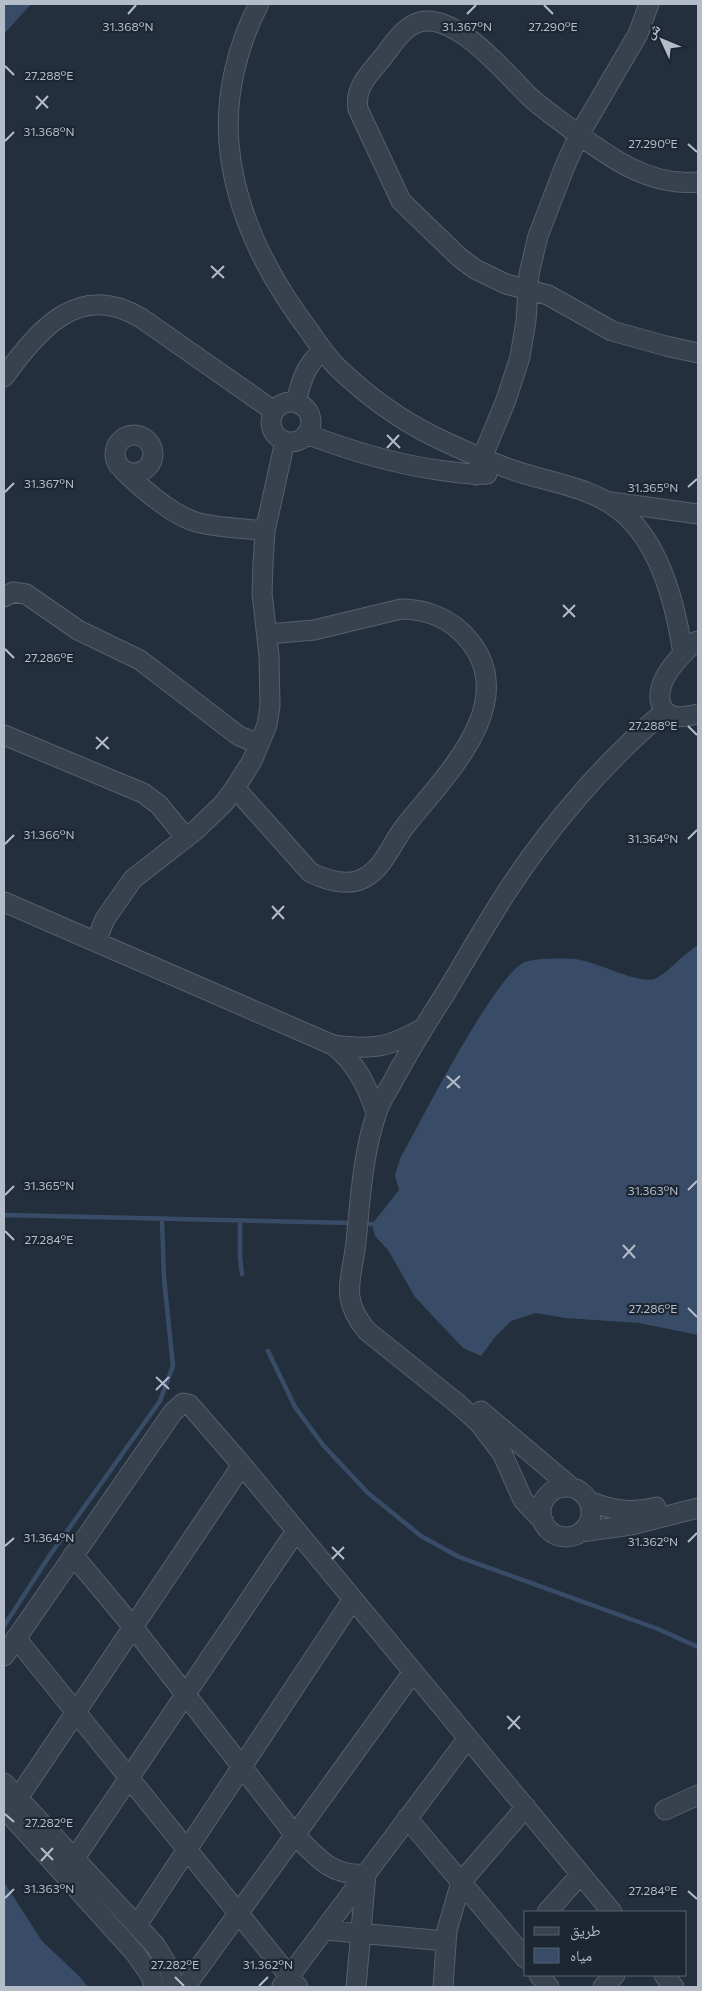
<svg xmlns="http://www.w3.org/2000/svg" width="702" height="1991" viewBox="0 0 702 1991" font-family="Commissioner,'Noto Naskh Arabic',sans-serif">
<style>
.water{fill:#394c67}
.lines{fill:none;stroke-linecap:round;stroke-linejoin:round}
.stream{stroke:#394c67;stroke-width:4.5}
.minor-casing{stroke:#565f6c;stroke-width:21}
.minor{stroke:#38414e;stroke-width:19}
.ticks{fill:none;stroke:#b4bcc9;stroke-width:2}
.ticks-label{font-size:12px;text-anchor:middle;fill:#b4bcc9;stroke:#1d2633;stroke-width:4.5;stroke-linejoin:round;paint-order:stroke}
</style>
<rect width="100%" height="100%" fill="#242f3e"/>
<path class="water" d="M4,4H31L4,34Z
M698,945V1335L639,1323L565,1318L536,1313L511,1321L495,1337L481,1356L463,1348L415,1297L388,1250L375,1236L372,1224L399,1190L395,1175L400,1159C419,1125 495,974 525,962C535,958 563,958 574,959C594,960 643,987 657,978C672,969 683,954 698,945Z
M4,1882L42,1941L79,1976L88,1987H4Z"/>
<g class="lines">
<path class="stream" d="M4,1215L352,1223
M240,1220V1258L242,1274
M363,1224H372
M268,1351L295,1407L323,1445L368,1493L421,1536L459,1557L658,1629L698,1647
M4,1626L50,1555L160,1401L173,1366L164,1278L162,1220"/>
<g class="minor-casing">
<path id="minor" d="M259,4C237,46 225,96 229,144C235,213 269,278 310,332C318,344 326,356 337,367C365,394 399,419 433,436C458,448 484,460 510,469C548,483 593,486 624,514C661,546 676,607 683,654
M698,182C650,187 609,157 572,130C558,119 543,109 530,97C505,73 462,19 425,21C405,23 394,43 383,57C370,73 354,87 358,109L401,201L459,257L475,269L506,284L548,295L612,331L666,346L698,353
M4,377C38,331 78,280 141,318L274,411
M271 422a20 20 0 1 1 40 0a20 20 0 1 1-40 0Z
M296,403C301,381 305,366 322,351
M306,434C351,451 397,465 445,471C459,473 473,475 487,474
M115 454a19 19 0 1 1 38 0a19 19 0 1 1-38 0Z
M123,470C140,487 172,515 196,522C217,528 243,528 265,531
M475,475L506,400L520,357L526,321L529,274L538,236L565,166L579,135L638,34L649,4
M611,502L698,514
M4,597L13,592L26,594L78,630L140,660L239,736L259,744
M698,641L695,642C680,656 654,681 661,704C666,721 685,717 698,714
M4,735L143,793L159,805L186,838
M235,788L310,872C325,880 348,887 364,878C384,868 392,842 406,825C444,777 522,703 468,639C451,619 427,609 401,609L314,630L268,634
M4,902L333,1045C373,1050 388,1048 423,1028
M96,941L105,919L133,879L197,829L224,803L235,788L252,761L267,725L270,706L269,656L262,593L263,564L265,531L285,441
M333,1045C356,1063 367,1085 376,1113
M481,1411L572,1488
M541 1512a25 25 0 1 1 50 0a25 25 0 1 1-50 0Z
M589,1501C611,1510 632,1514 656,1507
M544,1522L523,1500L502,1453L479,1423L458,1404L367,1331C339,1298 352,1280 356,1242C360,1202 363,1153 376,1115C379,1103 387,1092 393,1081C409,1051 427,1022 445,994C466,959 486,924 508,890C550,826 605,761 664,712
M581,1532L631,1525L698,1508
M73,1555L133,1627L295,1835C317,1857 332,1877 366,1874L356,1987
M16,1638L298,1987
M4,1656L173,1412L183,1403L189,1404L242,1465L612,1912
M4,1783L155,1945L169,1968L174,1987
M4,1808L135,1953L151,1976L154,1987
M665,1810L698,1795
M8,1813L242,1465
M407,1818L526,1959
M64,1874L296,1531
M547,1912L581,1874
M137,1925L353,1599
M325,1930L446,1941
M539,1975L549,1987
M664,1975L674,1987
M282,1986L468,1738
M185,1987L413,1672
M443,1987L447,1930L461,1882L526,1807
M603,1987L615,1975"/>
</g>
<use href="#minor" class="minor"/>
</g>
<path class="ticks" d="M544,5L553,14M128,14L136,5M467,14L476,5M5,66L14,75M36,96L48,108M36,109L48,96M5,141L14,132M688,144L697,152M211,266L224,278M212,278L224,266M387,435L400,448M387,448L399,435M688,487L697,479M5,492L14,483M563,605L575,617M563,617L575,605M5,649L14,658M688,726L697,735M96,737L109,749M96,749L108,737M688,839L697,830M5,844L14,835M272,906L284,919M272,919L284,906M447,1076L460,1088M447,1088L460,1076M688,1190L697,1181M5,1195L14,1186M5,1231L14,1240M623,1245L635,1258M623,1258L635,1245M688,1308L697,1317M156,1377L169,1389M156,1390L169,1377M688,1542L697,1533M5,1546L14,1538M332,1547L344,1559M332,1559L344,1547M507,1716L520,1729M508,1729L520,1716M5,1814L14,1822M41,1848L53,1860M41,1861L53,1848M688,1891L697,1899M5,1898L14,1889M175,1977L184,1986M259,1986L268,1977"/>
<g class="ticks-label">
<text x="553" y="31">27.290°E</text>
<text x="128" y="31">31.368°N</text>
<text x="467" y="31">31.367°N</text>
<text x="49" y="80">27.288°E</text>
<text x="49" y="136">31.368°N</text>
<text x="653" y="148">27.290°E</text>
<text x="49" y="488">31.367°N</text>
<text x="653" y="492">31.365°N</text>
<text x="49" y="662">27.286°E</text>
<text x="653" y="730">27.288°E</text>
<text x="49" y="839">31.366°N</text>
<text x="653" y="843">31.364°N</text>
<text x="49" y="1190">31.365°N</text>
<text x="653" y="1195">31.363°N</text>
<text x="49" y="1244">27.284°E</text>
<text x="653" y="1313">27.286°E</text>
<text x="49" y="1542">31.364°N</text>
<text x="653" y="1546">31.362°N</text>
<text x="49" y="1827">27.282°E</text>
<text x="49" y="1893">31.363°N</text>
<text x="653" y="1895">27.284°E</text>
<text x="268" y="1969">31.362°N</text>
<text x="175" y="1969">27.282°E</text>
</g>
<rect width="702" height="1991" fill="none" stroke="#b4bcc9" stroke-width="10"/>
<rect x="524" y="1911" width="162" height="65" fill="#1d2633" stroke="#59626f"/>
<rect x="534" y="1927" width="25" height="8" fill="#38414e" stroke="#59626f"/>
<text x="570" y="1936" font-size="15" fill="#b4bcc9">طريق</text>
<rect x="534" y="1948" width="25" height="15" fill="#394c67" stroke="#59626f"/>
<text x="570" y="1961" font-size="15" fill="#b4bcc9">مياه</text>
<g transform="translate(662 40) rotate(314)" stroke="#1d2633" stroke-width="4" paint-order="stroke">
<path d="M0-4L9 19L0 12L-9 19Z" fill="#b4bcc9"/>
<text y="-8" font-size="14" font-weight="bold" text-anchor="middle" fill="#b4bcc9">ش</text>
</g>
</svg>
